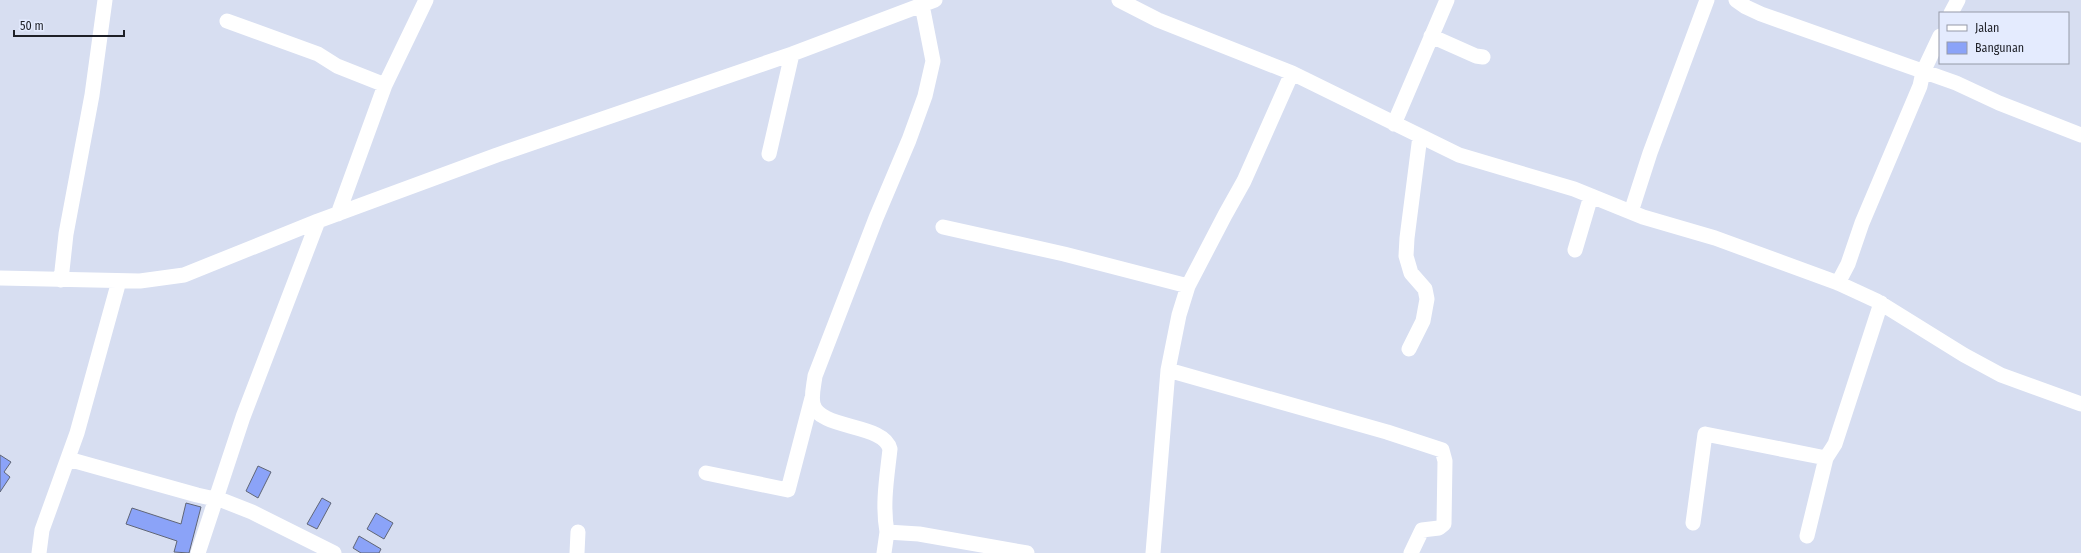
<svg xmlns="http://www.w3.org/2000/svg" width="2081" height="553" viewBox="0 0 2081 553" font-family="'Fira Sans Condensed',sans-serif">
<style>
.building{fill:#8ba3f8;stroke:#606676}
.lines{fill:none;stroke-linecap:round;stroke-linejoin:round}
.street{stroke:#fff;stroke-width:15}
</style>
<rect width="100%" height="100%" fill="#d7def1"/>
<path class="building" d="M0,455L11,462L4,472L10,477L0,492Z
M258,466L271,472L258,498L246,491Z
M322,498L331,503L317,529L307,524Z
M186,503L201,507L189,553L174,552L177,541L126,524L132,508L181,524Z
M376,513L393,523L384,539L367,529Z
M359,536L381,549L379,553H361L353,548Z"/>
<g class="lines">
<path class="street" d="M1119,0L1158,20L1292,73L1459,155L1574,189L1643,217L1715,238L1838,283L1877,301L1964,355L2001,375L2081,404
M1736,0L1746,7L1761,14L1956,83L1999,103L2081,135
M922,5L933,61L925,96L909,140L876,218L815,376C814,385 811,395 813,404C819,430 884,423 890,449C887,477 882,504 887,532L919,534L1027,553
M1951,13L1958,0
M227,21L318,54L337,66L385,85
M1431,36L1476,56L1483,57
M1394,124L1447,0
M769,154L792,54
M1631,212L1650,153L1707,0
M338,214L385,85L426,0
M943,227L1064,254L1188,286
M1575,250L1591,196
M0,278L140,281L184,275L318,221L497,155L792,54L935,0
M61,280L66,234L92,95L105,0
M1838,283L1848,264L1862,223L1920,86L1923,72L1940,36
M1409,349L1423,321L1427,299L1425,289L1411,273L1406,256L1407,238L1420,136
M1168,370L1387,432L1442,450L1445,461L1444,524L1439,528L1422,530L1411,553
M68,459L197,495L224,501L252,512L334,553
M706,473L788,490L812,398
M1693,523L1705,434L1826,458
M1807,536L1826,458L1835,444L1881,303
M39,553L42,530L77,433L119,281
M198,553L243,417L318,221
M577,553L578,532
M884,553L887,532
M1153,553L1168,370L1179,315L1188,286L1225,215L1244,181L1292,73"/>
</g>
<rect x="1939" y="12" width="130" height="52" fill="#e4ebfe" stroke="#959aa8"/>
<rect x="1947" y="25" width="20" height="6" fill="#ffffff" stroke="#959aa8"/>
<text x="1975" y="32" font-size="12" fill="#1e2027">Jalan</text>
<rect x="1947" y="42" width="20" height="12" fill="#8ba3f8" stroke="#959aa8"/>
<text x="1975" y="52" font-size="12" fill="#1e2027">Bangunan</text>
<path d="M14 30v6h110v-6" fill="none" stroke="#1e2027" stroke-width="2"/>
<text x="20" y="30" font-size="12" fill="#1e2027" stroke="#e4ebfe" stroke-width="3" paint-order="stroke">50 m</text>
</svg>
